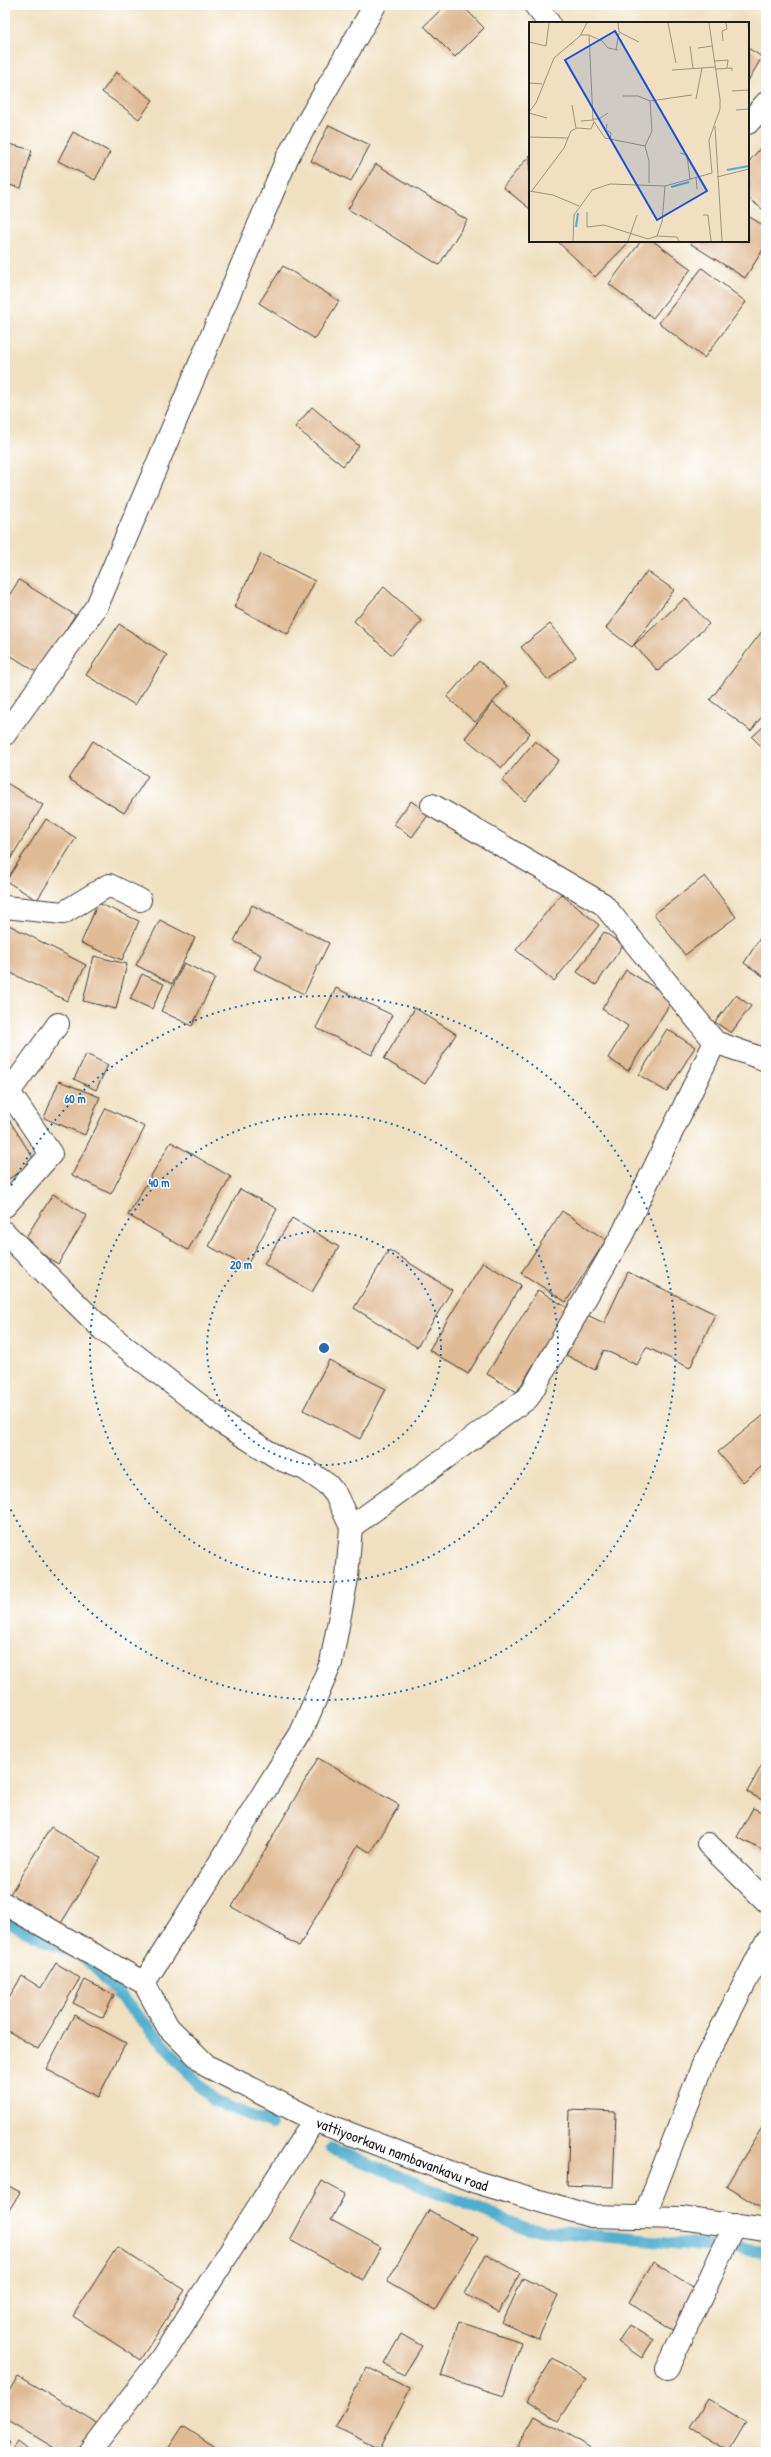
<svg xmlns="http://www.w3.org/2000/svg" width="771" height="2457" viewBox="0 0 771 2457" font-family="'Patrick Hand',sans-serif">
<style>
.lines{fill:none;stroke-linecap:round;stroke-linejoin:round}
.stream{stroke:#4fadce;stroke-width:12}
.building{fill:#dfba94}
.street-casing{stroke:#3c3935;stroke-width:24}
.street{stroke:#fff;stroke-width:22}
.ring{fill:none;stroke:#1f6fb2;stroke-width:2;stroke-dasharray:2 4}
.labels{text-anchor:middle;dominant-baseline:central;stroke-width:3;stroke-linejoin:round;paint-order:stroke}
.street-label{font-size:15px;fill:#1c1c1c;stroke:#fff}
.inset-river{fill:none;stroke:#4fadce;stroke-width:2}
.inset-road{fill:none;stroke:#9b927f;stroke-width:1}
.view{fill:#1d4ed8;fill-opacity:0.15;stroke:#1d4ed8;stroke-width:2}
.inset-edge{fill:none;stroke:#1c1c1c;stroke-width:2}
.centre{fill:#1f6fb2;stroke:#fff;stroke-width:2}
.ring-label{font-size:12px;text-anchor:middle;font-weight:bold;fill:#1f6fb2;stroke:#fff;stroke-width:3;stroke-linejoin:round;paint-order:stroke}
</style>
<rect width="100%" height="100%" fill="#fff"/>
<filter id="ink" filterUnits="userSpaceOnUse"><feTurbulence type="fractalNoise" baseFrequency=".025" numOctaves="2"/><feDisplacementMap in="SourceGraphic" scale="8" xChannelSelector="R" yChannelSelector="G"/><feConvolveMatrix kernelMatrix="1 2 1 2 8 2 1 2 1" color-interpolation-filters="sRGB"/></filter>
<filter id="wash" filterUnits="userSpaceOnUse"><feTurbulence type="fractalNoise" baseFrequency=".012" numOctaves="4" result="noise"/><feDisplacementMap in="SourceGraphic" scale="16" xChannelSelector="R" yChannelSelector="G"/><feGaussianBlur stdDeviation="0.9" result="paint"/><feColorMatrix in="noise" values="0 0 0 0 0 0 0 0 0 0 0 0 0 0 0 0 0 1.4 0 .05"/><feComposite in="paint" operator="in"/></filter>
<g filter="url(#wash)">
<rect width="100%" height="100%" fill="#f0e0c1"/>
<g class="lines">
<path class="stream" d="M5,1921L63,1948
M83,1958L88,1960L214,2101L271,2124
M332,2149L528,2229L766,2252"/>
</g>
<g id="blocks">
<path class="building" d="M446,5H462L484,28L455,57L424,26Z
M748,48L762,57L748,81Z
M116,72L153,100L139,119L102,92Z
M329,125L370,145L351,181L311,161Z
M73,132L110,152L95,180L58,161Z
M766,141V212L748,198V163Z
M5,143L32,150L21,188L5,184Z
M530,155V209L503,187Z
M376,164L467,220L439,265L348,209Z
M748,216L766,227V245L745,278L691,244L693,241H748Z
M557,241H630L595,277Z
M641,241H653L691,269L653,318L609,284Z
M283,266L339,301L315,339L259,303Z
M702,268L746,302L704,358L659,323Z
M312,407L359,446L343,466L295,427Z
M261,554L315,581L288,634L234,607Z
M647,571L674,590L632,647L606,628Z
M19,580L75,615L38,673L5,652V602Z
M384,587L422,621L392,655L354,621Z
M685,598L709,624L658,671L634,645Z
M119,624L167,655L135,705L86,675Z
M550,624L576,657L548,680L521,647Z
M766,626V711L751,731L710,700Z
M479,661L507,686L475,722L447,697Z
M493,703L530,733L502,768L465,738Z
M766,724V751L752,737Z
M93,741L148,776L124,813L69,779Z
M535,741L559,760L525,801L502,781Z
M5,782L43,805L5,868Z
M411,801L429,814L412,837L394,824Z
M46,819L76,838L37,900L6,881Z
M705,876L736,917L685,955L654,914Z
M561,894L599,925L554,981L516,950Z
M98,903L139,921L122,960L81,943Z
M252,905L329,943L304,994L254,969L261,955L234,941Z
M160,920L195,938L172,984L136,965Z
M5,923L86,965L67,1001L5,970Z
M604,932L623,945L596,985L577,972Z
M764,932L766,933V978L744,963Z
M94,956L127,964L116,1009L83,1001Z
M184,963L215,978L192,1026L161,1011Z
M626,970L673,999L628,1071L608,1058L628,1026L602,1009Z
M142,974L164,984L152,1009L130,999Z
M336,988L392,1015L372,1055L316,1028Z
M736,995L751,1006L731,1033L715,1022Z
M415,1008L456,1034L425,1084L384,1059Z
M667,1029L695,1047L667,1092L639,1075Z
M86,1054L108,1065L96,1090L74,1079Z
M59,1081L100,1097L85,1135L44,1118Z
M106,1108L145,1127L111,1194L72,1175Z
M5,1113L36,1163L5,1181Z
M171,1142L231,1177L188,1250L128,1215Z
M240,1189L277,1209L246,1267L209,1246Z
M53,1194L87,1216L58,1264L23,1242Z
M562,1211L606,1240L566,1302L521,1273Z
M292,1218L339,1247L312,1292L264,1264Z
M389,1250L452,1290L417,1347L354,1308Z
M483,1262L521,1285L468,1374L429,1350Z
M628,1272L715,1314L690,1368L646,1347L637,1365L604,1350L595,1370L562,1353L581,1312L604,1323Z
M538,1290L568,1308L517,1392L487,1374Z
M329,1360L386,1389L360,1439L303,1410Z
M764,1415L766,1417V1463L743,1482L718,1452Z
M318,1758L399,1805L371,1853L358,1845L299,1946L232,1907Z
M766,1758V1802L747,1792Z
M753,1808L766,1814V1852L737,1837Z
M51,1827L101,1858L60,1925L10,1894Z
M56,1963L80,1978L38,2049L5,2029V2004L22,1976L41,1988Z
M85,1980L114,1995L103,2018L73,2003Z
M74,2015L126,2043L98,2097L46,2069Z
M570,2110L616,2112L613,2187L567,2185Z
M766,2121V2207L764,2210L726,2186Z
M322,2181L345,2194L331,2220L381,2247L363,2280L290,2240Z
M5,2184L20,2192L5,2217Z
M429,2210L478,2238L435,2310L387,2282Z
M117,2247L185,2290L140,2360L73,2316Z
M486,2254L520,2273L499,2312L465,2294Z
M653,2262L698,2290L672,2330L629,2302Z
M523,2278L558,2295L538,2339L502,2323Z
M459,2321L521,2342L504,2396L441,2376Z
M629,2325L653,2340L642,2358L618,2342Z
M401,2334L422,2346L404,2375L384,2364Z
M553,2358L586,2379L559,2421L526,2401Z
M367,2367L410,2389L380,2449L336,2427Z
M18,2376L98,2424L80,2452H61L5,2418V2398Z
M708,2399L746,2422L729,2451L690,2428Z
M535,2416L599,2452H514Z
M183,2426L223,2452H166Z
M5,2439L9,2443L5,2448Z
M17,2442L30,2452H10Z"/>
</g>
</g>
<g filter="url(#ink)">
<use href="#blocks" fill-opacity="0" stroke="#3c3935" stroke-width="1"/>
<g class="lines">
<g class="street-casing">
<g id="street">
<path d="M535,5L549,23"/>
<path d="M748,123L766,103"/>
<path d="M5,734L97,606L288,156L375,5"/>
<path d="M432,805L603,904L715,1042"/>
<path d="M5,907L63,913L109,885L140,900"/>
<path d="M5,1206L51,1154L9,1092L58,1024"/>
<path d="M5,1233L102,1329L224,1424L280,1459L305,1469L328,1485L336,1495L351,1527L347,1578L331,1663L301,1733L144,1983"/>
<path d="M351,1527L528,1398L622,1235L715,1042L766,1060"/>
<path d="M708,1844L766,1901"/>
<path d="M5,1904L144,1983L168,2027L207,2066L314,2120"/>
<path d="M644,2217L704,2062L766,1942"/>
<path d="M667,2369L735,2225"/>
<path id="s1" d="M89,2452L162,2357L314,2120L476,2182L590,2216L681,2218L766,2230"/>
</g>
</g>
<use href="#street" class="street"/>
</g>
</g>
<g class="ring">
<circle cx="324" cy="1348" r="117"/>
<circle cx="324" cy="1348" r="234"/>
<path d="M6 1196A352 352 0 1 1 6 1500"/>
</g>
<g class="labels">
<g class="street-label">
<text stroke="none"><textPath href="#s1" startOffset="496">vattiyoorkavu nambavankavu road</textPath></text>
</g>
</g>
<g transform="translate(529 22)">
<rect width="220" height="220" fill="#f0e0c1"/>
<path class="inset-river" d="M198,148L220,144M142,165L160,160M47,205L49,191"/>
<path class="inset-road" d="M89,1L90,10L110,20M139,1L147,41M219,1L220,17M52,13H60L73,19L79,26L89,28M60,13L64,98L76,116L116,124L120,139V161M194,19L193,9L198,7L197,1M0,20L17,24L20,1M161,24L164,46M169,26L183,24M87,27L90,11M186,39L199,38L198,46M187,47L203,46V49M143,48L187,45M0,61L13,62M203,69L220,68M94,74H109L121,79M167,77L173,46M43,83L47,106M207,88L220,87M0,90L7,81L25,36L51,14L58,1M0,91L18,96M64,97H70L79,91M52,99L64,98M78,102L77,108L82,111L81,117M186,104L193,219M0,115L39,116M116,124L123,109L121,79L163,73M151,131L158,133L161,158M167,155L168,167M188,155L220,147M0,169L24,173L50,184M2,170L35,126L42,109L48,106L62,107L65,100M58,190V205L75,203L119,217L128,214M174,193H179L182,219M44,219L45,193L63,168L81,162L136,164M99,219L108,193M150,219L148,215L128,214L133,200L136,164L183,151L180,118L191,87V77L180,1"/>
<path class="view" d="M86,9L178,169L128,198L36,38Z"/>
<rect width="220" height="220" class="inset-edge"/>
</g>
<circle cx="324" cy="1348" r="6" class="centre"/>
<g class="ring-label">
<text x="75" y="1103">60 m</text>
<text x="159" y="1187">40 m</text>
<text x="241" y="1269">20 m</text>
</g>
<rect width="771" height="2457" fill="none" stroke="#fff" stroke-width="20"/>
</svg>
